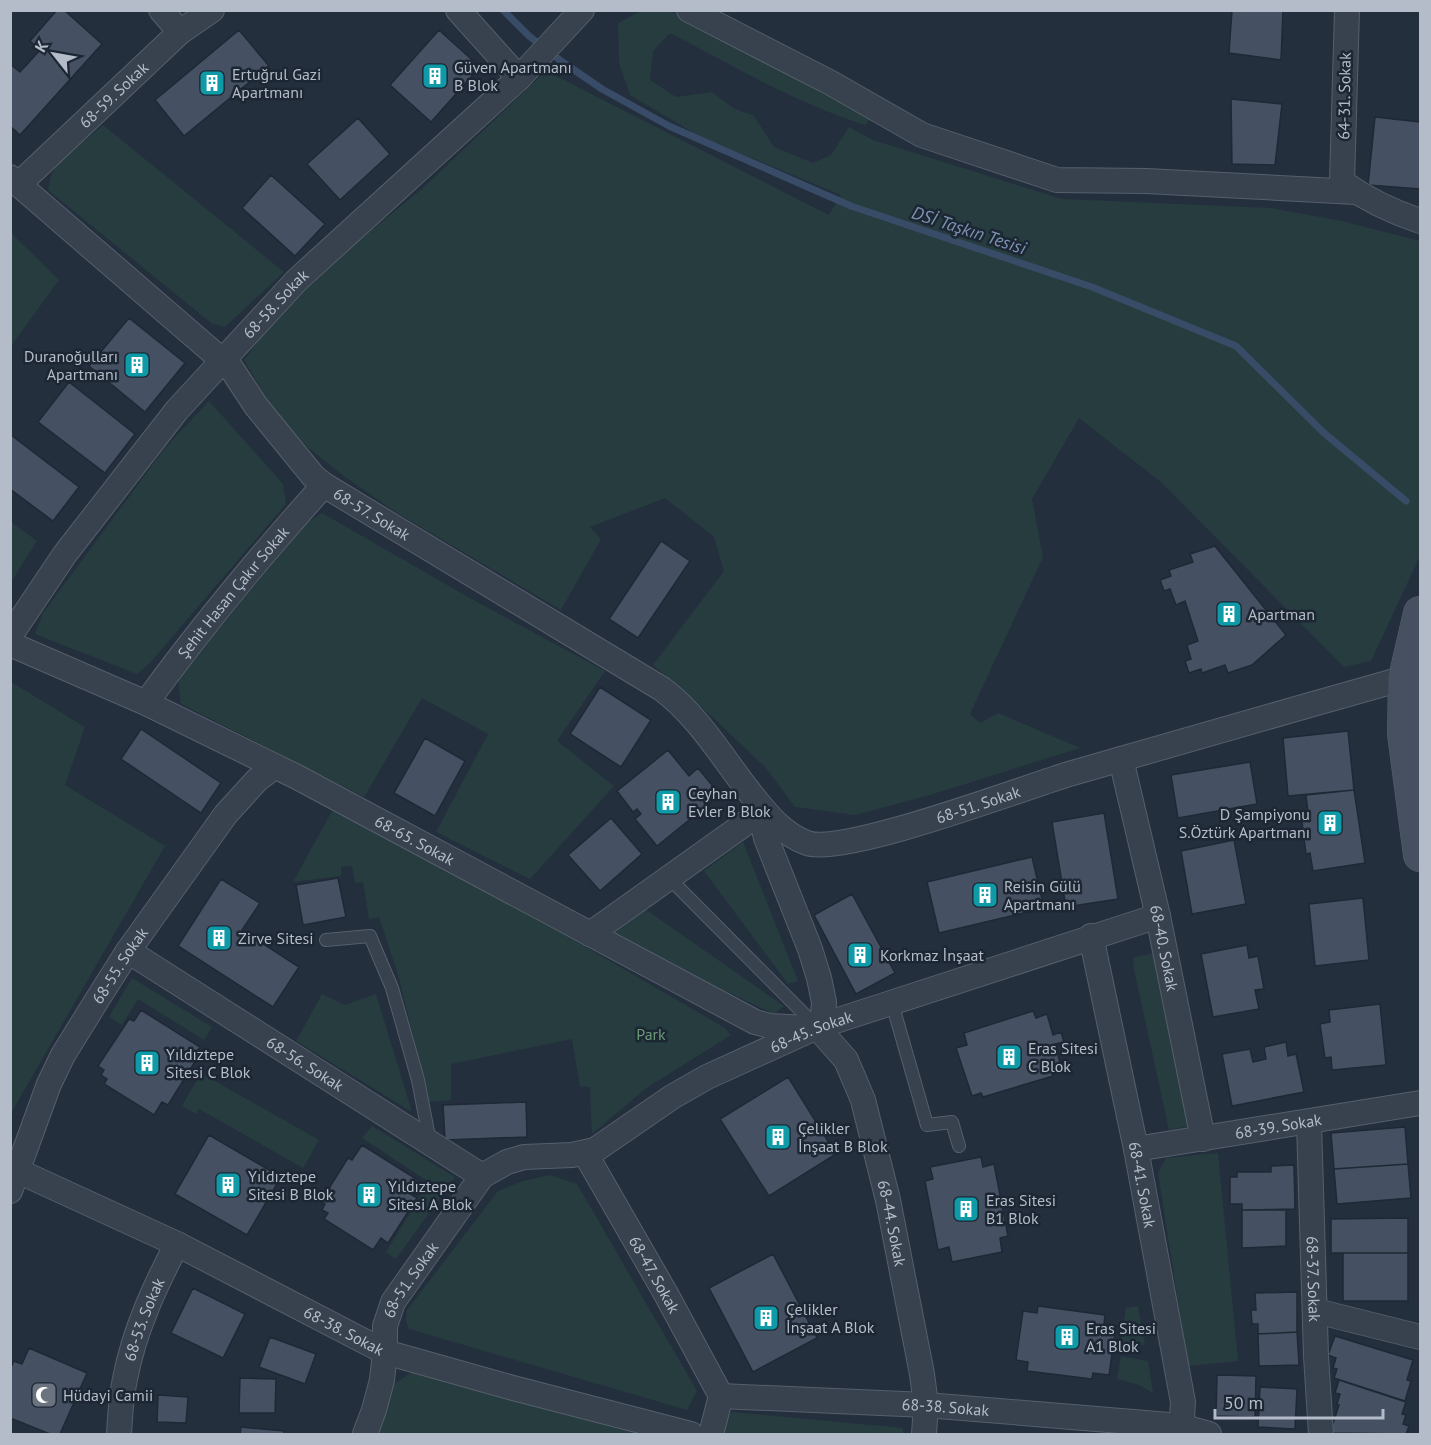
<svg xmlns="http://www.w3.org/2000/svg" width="1431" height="1445" viewBox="0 0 1431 1445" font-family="'PT Sans',sans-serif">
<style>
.green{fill:#263c3f}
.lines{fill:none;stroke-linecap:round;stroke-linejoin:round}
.stream{stroke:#394c67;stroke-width:7}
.building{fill:#455162;stroke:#1f2835;stroke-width:1.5}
.lane-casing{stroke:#565f6c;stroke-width:14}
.street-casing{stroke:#565f6c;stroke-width:26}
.secondary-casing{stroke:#565f6c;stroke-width:34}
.lane{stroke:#38414e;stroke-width:12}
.street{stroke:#38414e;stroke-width:24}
.secondary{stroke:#465061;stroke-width:33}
.labels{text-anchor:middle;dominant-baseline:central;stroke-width:5;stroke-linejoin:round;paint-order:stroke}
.poi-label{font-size:16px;fill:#b4bcc9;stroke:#1d2633;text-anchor:start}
.street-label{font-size:16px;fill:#b4bcc9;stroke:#1d2633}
.park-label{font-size:16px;fill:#6b9a76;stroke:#1d2633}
.water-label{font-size:18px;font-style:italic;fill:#7c92b1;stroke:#1d2633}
</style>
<rect width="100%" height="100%" fill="#242f3e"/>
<path class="green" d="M641,11H665L679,14L876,112L865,125C796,103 733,66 670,33L653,51L650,80L676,97L712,92L733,108L754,116L774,147L813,163L831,155L849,127L873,140L1062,199L1271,208L1342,221L1420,241V556L1371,661L1344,667L1162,483L1079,418L1032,499L1043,557L970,714L980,723L998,713L1080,748L930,795L855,815L795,807L766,768L706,711L653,665L724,571L714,537L665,498L590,527L601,539L561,610L397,513L341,474L306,446L271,406L244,360L278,315L330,264L423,188L546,71L829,215L841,195L699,136L630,95L619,63L618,23Z
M103,125L284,272L225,327L211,323L48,190L51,176L56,165Z
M11,233L59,280L11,346Z
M209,401L283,484L286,504L150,663L137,674L35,634L43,613L165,448Z
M322,513L477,602L605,671L557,741L614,786L530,879L436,832L488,734L422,698L364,797L181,704L178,679L305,524Z
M11,522L37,541L11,582Z
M11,682L85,727L65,785L165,846L11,1113Z
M332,811L391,836L538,915L591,950L725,1028L731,1035L645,1089L592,1134L590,1087L580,1086L572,1039L451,1064V1100L429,1102L399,978L379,917L369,919L363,882L355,883L352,866L341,867V876L293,882Z
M743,842L798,981L788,984L704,871Z
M645,909L784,1006L774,1014L610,937Z
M1155,953L1189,1126L1169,1130L1133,965L1134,957Z
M132,978L212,1027L204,1040L138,999L122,1025L109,1017Z
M322,994L345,1005L376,994L412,1112L296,1041Z
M201,1073L319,1140L303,1168L199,1109L196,1114L182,1106Z
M372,1126L455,1177L396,1259L386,1252L429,1182L362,1138Z
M1218,1153L1238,1361L1188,1366L1158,1173L1166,1158Z
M550,1175L577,1184L697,1391L687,1410L409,1329L406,1321L407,1310L498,1191L523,1181Z
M1138,1306L1145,1345L1121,1343L1126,1308Z
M1121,1356L1148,1361L1153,1393L1139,1385L1117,1379Z
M417,1369L643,1434H369L386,1389Z
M732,1412L903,1428V1434H726L724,1423Z"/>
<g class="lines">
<path class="stream" d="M503,10L529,36L561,61L602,89L669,126L703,141L851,206L1092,287L1236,346L1324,433L1406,501"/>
</g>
<path class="building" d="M57,10H64L102,44L20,135L10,126V64L20,72L40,50L30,41Z
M1232,10H1283L1281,60L1229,53Z
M239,30L269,66L184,136L155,100Z
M439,30L480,67L431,122L390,85Z
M1231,99L1282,104L1275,165L1232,164Z
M1375,117L1420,122V189L1368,185Z
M358,118L390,154L340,200L307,164Z
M271,175L325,224L295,256L242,208Z
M129,318L185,363L145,412L89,366Z
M69,382L135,434L105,473L38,422Z
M11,435L79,487L53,521L10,489Z
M661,541L690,561L638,638L609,619Z
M1215,546L1286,635L1252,665L1228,673L1225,665L1202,673L1201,669L1189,673L1185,661L1191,659L1187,645L1198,641L1185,601L1176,605L1170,589L1164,591L1160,580L1171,576L1169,570L1193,562L1190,554Z
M600,687L651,720L621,767L570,734Z
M141,729L221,783L201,813L121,759Z
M1348,731L1354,790L1288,796L1283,738Z
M425,738L465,761L435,816L394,793Z
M668,750L689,776L698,768L720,795L657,846L635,819L641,814L637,809L633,812L617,791Z
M1250,762L1257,804L1178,818L1171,775Z
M1354,790L1365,863L1313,871L1310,853L1306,854L1301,814L1308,813L1306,795Z
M1104,813L1118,899L1066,907L1052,822Z
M611,818L642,854L600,891L568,855Z
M1234,840L1246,904L1192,914L1181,851Z
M1032,857L1044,908L939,933L927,882Z
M338,878L346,917L303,925L296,885Z
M221,879L260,903L242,930L299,967L273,1007L178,946Z
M852,894L895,973L856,994L814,915Z
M1363,898L1369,960L1315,966L1309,904Z
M1247,945L1249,958L1258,956L1264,989L1255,990L1259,1009L1213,1017L1201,954Z
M1380,1004L1386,1065L1332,1070L1331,1057L1325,1058L1320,1024L1330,1022L1329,1010Z
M141,1010L200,1047L193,1058L196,1060L168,1105L162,1102L154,1115L104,1084L107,1079L101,1075L104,1070L98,1066L129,1019L134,1021Z
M1033,1011L1036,1018L1047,1014L1053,1035L1061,1032L1064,1042L1055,1044L1061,1066L1051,1069L1053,1076L983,1097L981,1093L972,1096L956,1048L967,1045L964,1033Z
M1286,1042L1288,1056L1296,1054L1304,1092L1232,1106L1222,1054L1250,1049L1253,1062L1266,1059L1264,1047Z
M788,1077L836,1154L769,1196L720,1119Z
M526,1102L527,1137L445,1140L443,1105Z
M1405,1127L1408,1164L1334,1169L1331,1133Z
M209,1135L281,1177L247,1235L175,1194Z
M362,1145L418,1180L409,1193L417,1198L388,1243L381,1238L373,1250L324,1219L328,1213L322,1210L325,1204L321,1201L348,1158L352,1160Z
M981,1157L983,1167L994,1164L1008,1236L1000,1238L1002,1252L952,1262L949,1247L938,1250L925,1181L933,1179L930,1167Z
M1408,1164L1411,1198L1337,1204L1334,1169Z
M1294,1165L1295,1209L1242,1210V1204H1230V1177H1237V1172H1271V1166Z
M1242,1210H1286V1246L1242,1248Z
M1408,1218V1253H1331V1219Z
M1343,1253H1408V1301H1343Z
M773,1254L817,1338L753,1372L709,1288Z
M193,1288L245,1314L223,1358L171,1333Z
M1297,1292V1332L1258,1334V1324H1252L1251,1310H1256L1255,1293Z
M1038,1306L1105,1315L1104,1325L1116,1326L1109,1375L1093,1373L1092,1379L1027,1371L1028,1362L1016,1360L1023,1311L1037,1313Z
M1297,1332L1299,1365L1259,1366L1258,1334Z
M1335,1336L1413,1360L1407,1380L1411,1381L1405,1401L1334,1378L1337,1369L1333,1368L1336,1358L1328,1355Z
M270,1337L316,1354L305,1384L259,1367Z
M29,1348L87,1373L60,1434H50L10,1418V1369L14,1361L22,1364Z
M1217,1375L1256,1376L1255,1417L1216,1416Z
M240,1378L276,1379L275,1413H239Z
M1339,1380L1406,1402L1402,1414L1406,1415L1403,1424L1409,1426L1406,1434L1330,1433L1339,1405L1337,1404L1340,1394L1335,1393Z
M1260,1387L1297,1389L1295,1429L1258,1427Z
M158,1395L188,1397L186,1423L157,1422Z
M241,1427L284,1431V1434H240Z"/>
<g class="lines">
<g class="lane-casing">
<path id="lane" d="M669,878L817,1027
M326,940L370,936L392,988L418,1080L430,1142
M892,1003L927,1125L952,1122L959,1146"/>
</g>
<g class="street-casing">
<g id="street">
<path d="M161,10L180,32"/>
<path d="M458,10L519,78"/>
<path d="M689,10L831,83L922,135L1057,180L1146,181L1356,192"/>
<path d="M1347,10L1342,182C1366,199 1393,212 1420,221"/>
<path id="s1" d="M10,177L231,368L256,406L313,476L324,485L662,689C697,715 721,755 747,789C763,809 781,834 807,843C843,856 1023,788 1069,774C1181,741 1293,710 1405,678"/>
<path id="s2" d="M19,184L180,32L212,10"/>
<path id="s3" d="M10,636L65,554L177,410L297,280L519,78L582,10"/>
<path id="s4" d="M10,644L146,703L297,777L755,1022L770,1026L806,1028"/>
<path id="s5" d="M146,703C201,627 261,555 324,485"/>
<path id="s6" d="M1121,759L1158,916L1203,1139"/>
<path d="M764,810L762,820L766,838L810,949L819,978L824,1002L823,1015L817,1027"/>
<path d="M590,934L764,810"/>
<path id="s7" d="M1091,936L1136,1149L1183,1402L1181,1434"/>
<path id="s8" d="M128,951L482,1176"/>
<path id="s9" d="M817,1027L846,1060L863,1100L888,1200L922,1374L926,1405L924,1434"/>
<path id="s10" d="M1309,1123L1316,1356L1321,1434"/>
<path id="s11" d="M1136,1149L1420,1103"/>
<path id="s12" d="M585,1153L666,1294L721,1396"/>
<path id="s13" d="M18,1171L177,1244L385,1352L513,1388L691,1434"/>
<path id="s14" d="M10,1191L49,1084L63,1055L97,1000L128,951L226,814L257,780L274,767"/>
<path d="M1316,1311L1420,1337"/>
<path id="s15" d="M119,1434C120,1416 121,1397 125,1379C134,1331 155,1286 177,1244"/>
<path id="s16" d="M365,1434L374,1410L382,1380L385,1352V1326L393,1302L482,1176L507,1162L524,1157L572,1155L595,1150L672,1097L707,1077L817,1027L1158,916"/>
<path id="s17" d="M711,1434L721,1396L926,1405L1181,1426L1209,1434"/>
</g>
</g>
<g class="secondary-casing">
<path id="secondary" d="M1420,613L1405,678L1404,734L1420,855"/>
</g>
<use href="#lane" class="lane"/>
<use href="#street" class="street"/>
<use href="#secondary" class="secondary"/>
</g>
<defs>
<g id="building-square" transform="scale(1.35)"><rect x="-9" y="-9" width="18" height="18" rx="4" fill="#0f9aa8" stroke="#1d2633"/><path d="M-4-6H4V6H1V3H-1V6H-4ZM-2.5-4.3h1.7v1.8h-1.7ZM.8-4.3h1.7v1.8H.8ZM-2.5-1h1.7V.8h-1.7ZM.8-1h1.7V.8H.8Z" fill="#fff"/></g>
<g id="mosque-square" transform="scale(1.35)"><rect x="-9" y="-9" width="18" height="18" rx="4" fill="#6b7280" stroke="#1d2633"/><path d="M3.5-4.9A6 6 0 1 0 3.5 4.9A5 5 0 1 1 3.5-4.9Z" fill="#fff"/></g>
</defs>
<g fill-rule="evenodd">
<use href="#building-square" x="435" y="76"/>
<use href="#building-square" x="212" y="83"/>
<use href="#building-square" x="137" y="365"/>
<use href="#building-square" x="1229" y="614"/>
<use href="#building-square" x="668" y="802"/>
<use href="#building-square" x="1330" y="823"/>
<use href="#building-square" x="985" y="895"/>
<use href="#building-square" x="219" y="938"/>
<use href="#building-square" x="860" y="955"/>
<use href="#building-square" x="1009" y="1057"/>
<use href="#building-square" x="147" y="1063"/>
<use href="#building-square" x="778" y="1137"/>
<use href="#building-square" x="228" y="1185"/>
<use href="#building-square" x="369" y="1195"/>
<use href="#building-square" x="966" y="1209"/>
<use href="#building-square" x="766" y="1318"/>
<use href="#building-square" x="1067" y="1337"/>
<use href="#mosque-square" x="44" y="1395"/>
</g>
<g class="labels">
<g class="poi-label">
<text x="454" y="67">Güven Apartmanı<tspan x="454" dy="18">B Blok</tspan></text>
<text x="232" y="74">Ertuğrul Gazi<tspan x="232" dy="18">Apartmanı</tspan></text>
<text x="118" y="356" text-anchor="end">Duranoğulları<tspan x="118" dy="18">Apartmanı</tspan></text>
<text x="1248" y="614">Apartman</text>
<text x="688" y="793">Ceyhan<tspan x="688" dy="18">Evler B Blok</tspan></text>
<text x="1310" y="814" text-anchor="end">D Şampiyonu<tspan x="1310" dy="18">S.Öztürk Apartmanı</tspan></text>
<text x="1004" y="886">Reisin Gülü<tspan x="1004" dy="18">Apartmanı</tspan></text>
<text x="238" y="938">Zirve Sitesi</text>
<text x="880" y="955">Korkmaz İnşaat</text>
<text x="1028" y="1048">Eras Sitesi<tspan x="1028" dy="18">C Blok</tspan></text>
<text x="166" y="1054">Yıldıztepe<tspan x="166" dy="18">Sitesi C Blok</tspan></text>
<text x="798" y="1128">Çelikler<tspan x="798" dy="18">İnşaat B Blok</tspan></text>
<text x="248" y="1176">Yıldıztepe<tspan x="248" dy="18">Sitesi B Blok</tspan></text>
<text x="388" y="1186">Yıldıztepe<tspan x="388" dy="18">Sitesi A Blok</tspan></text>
<text x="986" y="1200">Eras Sitesi<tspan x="986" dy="18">B1 Blok</tspan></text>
<text x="786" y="1309">Çelikler<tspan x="786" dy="18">İnşaat A Blok</tspan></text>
<text x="1086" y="1328">Eras Sitesi<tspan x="1086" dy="18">A1 Blok</tspan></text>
<text x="63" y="1395">Hüdayi Camii</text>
</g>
<g class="street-label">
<text stroke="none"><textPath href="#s2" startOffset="130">68-59. Sokak</textPath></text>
<text transform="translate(1344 96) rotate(-89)">64-31. Sokak</text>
<text stroke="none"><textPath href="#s3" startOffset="426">68-58. Sokak</textPath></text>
<text stroke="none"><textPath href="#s1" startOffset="498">68-57. Sokak</textPath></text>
<text stroke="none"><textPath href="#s5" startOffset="141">Şehit Hasan Çakır Sokak</textPath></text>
<text stroke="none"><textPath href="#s1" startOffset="1227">68-51. Sokak</textPath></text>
<text stroke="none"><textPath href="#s4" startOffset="450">68-65. Sokak</textPath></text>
<text stroke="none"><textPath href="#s6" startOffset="194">68-40. Sokak</textPath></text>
<text stroke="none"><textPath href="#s14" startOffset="252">68-55. Sokak</textPath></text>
<text stroke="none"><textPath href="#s16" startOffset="656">68-45. Sokak</textPath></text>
<text stroke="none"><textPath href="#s8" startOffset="210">68-56. Sokak</textPath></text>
<text stroke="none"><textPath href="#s11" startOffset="144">68-39. Sokak</textPath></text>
<text stroke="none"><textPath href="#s7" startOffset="254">68-41. Sokak</textPath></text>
<text stroke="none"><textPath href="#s9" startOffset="214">68-44. Sokak</textPath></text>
<text stroke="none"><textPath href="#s12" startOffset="140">68-47. Sokak</textPath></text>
<text stroke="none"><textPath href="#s10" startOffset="156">68-37. Sokak</textPath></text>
<text stroke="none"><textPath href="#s16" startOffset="164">68-51. Sokak</textPath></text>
<text stroke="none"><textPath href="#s15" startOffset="118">68-53. Sokak</textPath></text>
<text stroke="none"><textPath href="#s13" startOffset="363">68-38. Sokak</textPath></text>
<text stroke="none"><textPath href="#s17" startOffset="264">68-38. Sokak</textPath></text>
</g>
<g class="park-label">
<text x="651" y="1034">Park</text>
</g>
<g class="water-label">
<text transform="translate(969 230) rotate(18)">DSİ Taşkın Tesisi</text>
</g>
</g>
<rect width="1431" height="1445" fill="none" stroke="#b4bcc9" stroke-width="24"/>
<g transform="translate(54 54) rotate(301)" stroke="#1d2633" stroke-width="4.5" paint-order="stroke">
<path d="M0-4.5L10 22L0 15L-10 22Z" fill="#b4bcc9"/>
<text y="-9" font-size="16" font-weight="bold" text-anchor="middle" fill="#b4bcc9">K</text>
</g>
<path d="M1215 1409v9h168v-9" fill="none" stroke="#b4bcc9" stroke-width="3"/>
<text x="1224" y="1409" font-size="18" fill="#b4bcc9" stroke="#1d2633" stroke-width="4.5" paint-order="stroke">50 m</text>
</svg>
